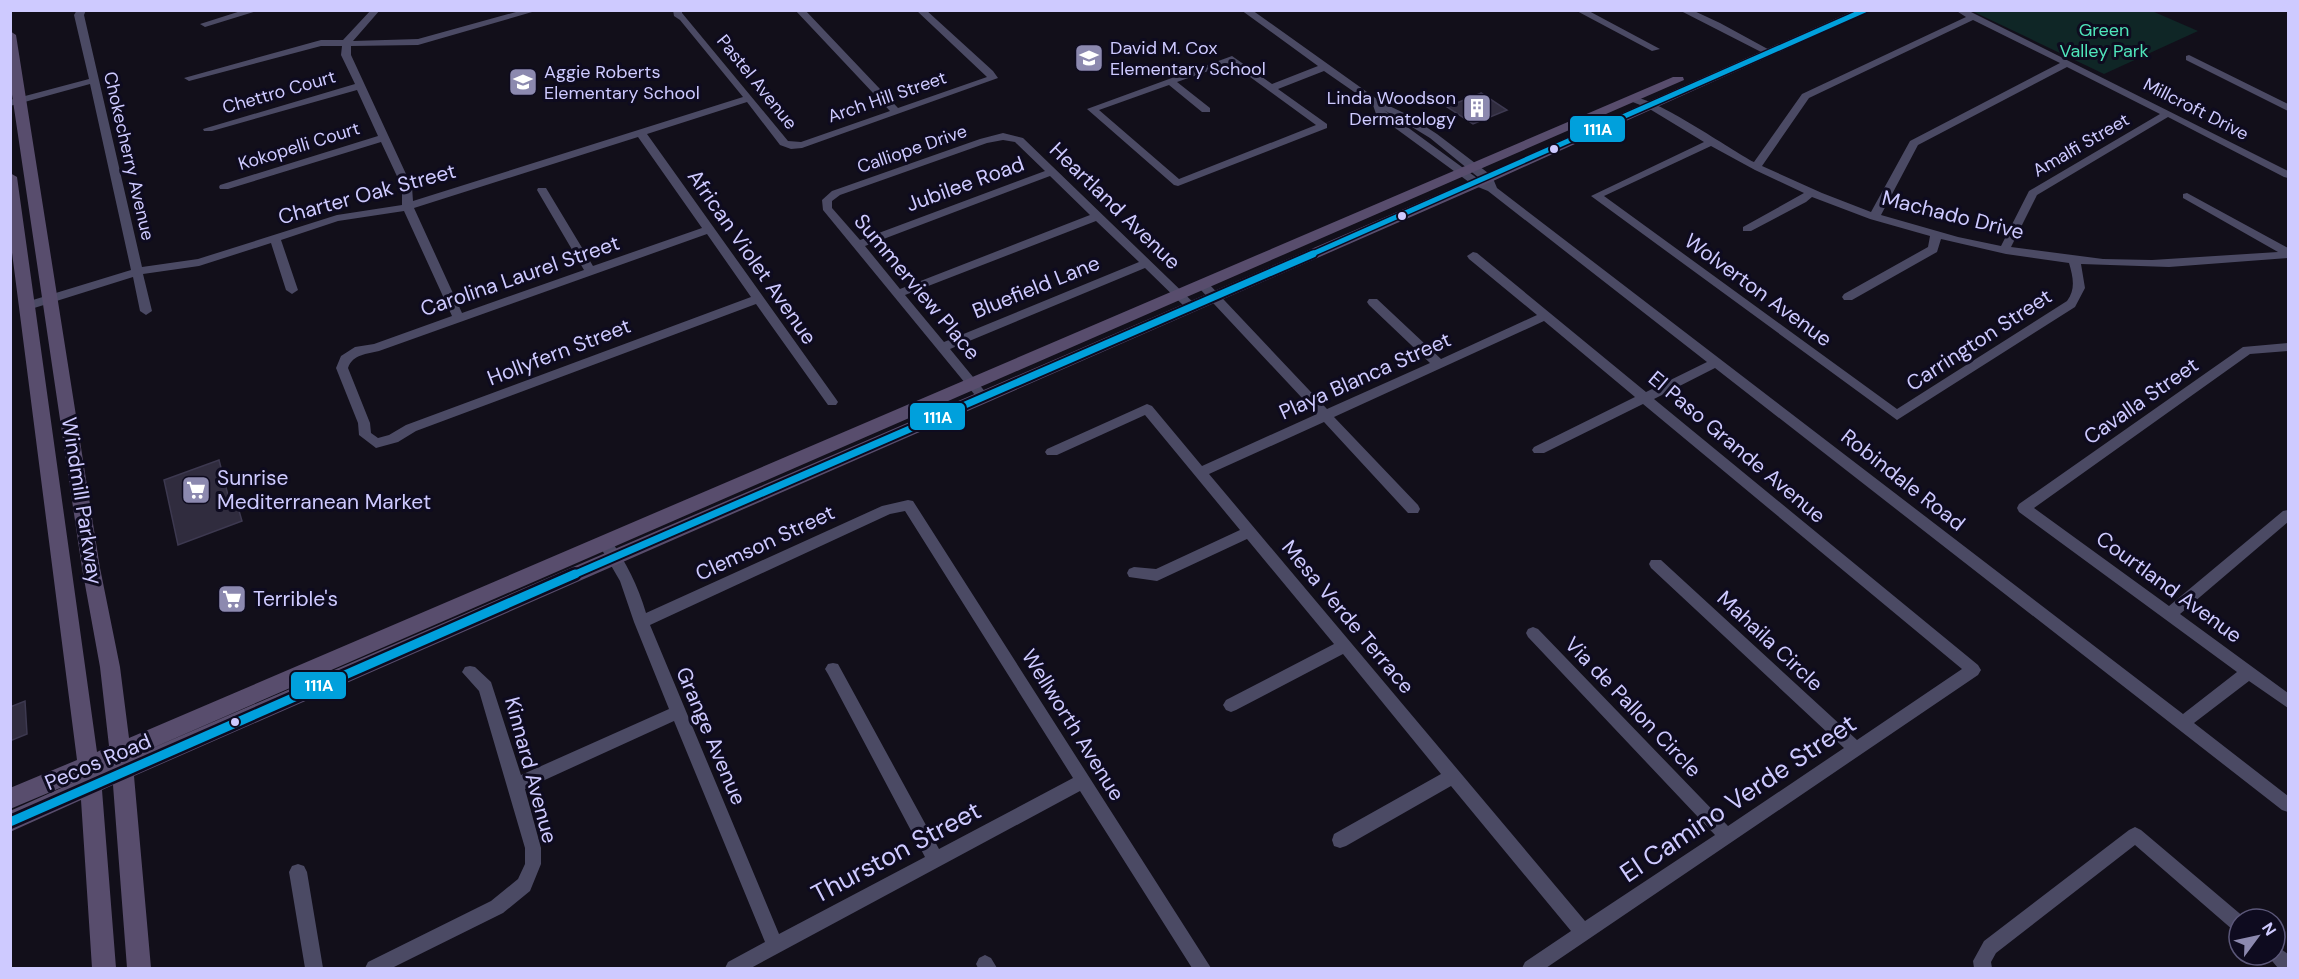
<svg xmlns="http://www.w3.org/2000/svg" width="2299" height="979" viewBox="0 0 2299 979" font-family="'DM Sans',sans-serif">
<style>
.green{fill:#0f2626}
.building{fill:#302c3e;stroke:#3d3950;stroke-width:1.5}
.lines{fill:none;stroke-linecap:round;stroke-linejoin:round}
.minor{fill:#4b4a64;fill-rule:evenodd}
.major{fill:#584d6d;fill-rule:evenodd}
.bus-1-far2-casing{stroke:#0e0b1f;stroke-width:8}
.bus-1-far1-casing{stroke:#0e0b1f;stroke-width:11}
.bus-1-casing{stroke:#0e0b1f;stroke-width:14}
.bus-1-far2{stroke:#00a0dc;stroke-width:5}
.bus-1-far1{stroke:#00a0dc;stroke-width:7}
.bus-1{stroke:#00a0dc;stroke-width:9}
.bus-dot{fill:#cecaff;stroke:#0e0b1f;stroke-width:2}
.labels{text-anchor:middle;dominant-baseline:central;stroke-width:6;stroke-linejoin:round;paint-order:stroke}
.far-park-label{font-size:18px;fill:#4fe5bb;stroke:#0e0b1f}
.far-poi-label{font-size:18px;fill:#cecaff;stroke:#0e0b1f;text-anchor:start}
.far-street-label{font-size:18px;fill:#cecaff;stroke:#0e0b1f}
.street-label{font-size:21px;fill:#cecaff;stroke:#0e0b1f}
.poi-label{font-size:21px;fill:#cecaff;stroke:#0e0b1f;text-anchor:start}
.near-street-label{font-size:26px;fill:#cecaff;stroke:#0e0b1f}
.line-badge{stroke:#0e0b1f;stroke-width:2}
.badge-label{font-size:16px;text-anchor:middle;font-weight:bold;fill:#fff}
</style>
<rect width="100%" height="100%" fill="#120f1a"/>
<path class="green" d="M1972,11H2152L2198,31L2104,74Z"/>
<path class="building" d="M1481,93L1507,110L1473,124L1447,107Z
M219,460L231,507L237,504L242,521L178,545L164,480Z
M25,701L27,734L10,741V707Z"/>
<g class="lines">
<path class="minor" d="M77,10H86L84,15L142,267L198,259L337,215L402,205V187L381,142L228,189H220L219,187L220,185L378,136L357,90L212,131H204L203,129L355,84L341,55L342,46H321L189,81L184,78L321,40H343L371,10H380L353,41L418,39L523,10H539L418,45L351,46V55L412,187L413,201L743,97L680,20L674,16L673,10H682V13L788,141L801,142L890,111L795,10H805L898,108L987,77L916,10H926L993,71L998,78L802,148L791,149L780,145L747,102L647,134L836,399L838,402L836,405H828L756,304L416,431L398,442L376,448L359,435L358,423L336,368L341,356L355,347L374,344L452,316L404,211L338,221L281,240L298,290L292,294L286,290L271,243L199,266L143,274L152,311L146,315L140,311L133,277L31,309H23L21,306L23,303L131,270L90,84L10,106V100L89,79L74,15ZM638,137L702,228L593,266L546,188H538L537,190L584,270L462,313L414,208ZM707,234L751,297L406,425L389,435L378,438L371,433L370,423L348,368C353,354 367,354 379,351Z
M244,10H260L205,27L200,24Z
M1241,10H1252L1381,102L1406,114L1437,134L1492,176L1497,188L2183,714L2237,672L2019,512L2017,508L2019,504L2243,347L2288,343V351L2250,354L2034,508L2169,606L2283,511L2288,510V522L2180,614L2288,693V708L2249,681L2194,723L2288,796V812L2282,810L1715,368L1654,399L1978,665L1981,670L1978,675L1546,968H1522L1525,962L1571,931L1451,786L1346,846L1340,848L1334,846L1332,840L1334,834L1441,774L1343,654L1236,710L1231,712L1226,710L1223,705L1226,700L1334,644L1247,539L1157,581L1129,577L1127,573L1129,569L1134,567L1156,569L1240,530L1145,415L1057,455H1047L1045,452L1047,449L1147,404L1152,406L1202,466L1317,414L1200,289L1198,286L1204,282L1208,283L1327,409L1430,363L1369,305L1367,302L1369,299H1377L1441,359L1537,315L1469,259L1467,256L1473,252L1477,253L1646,392L1707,362L1488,191L1473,185L1376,114L1373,105L1324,71L1278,89L1327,124V128L1178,186L1174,185L1087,109L1232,56L1272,84L1318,66ZM1231,63L1316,125L1179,179L1099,110L1169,85L1202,112H1210V108L1177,82ZM1384,110L1430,138L1484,182L1481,181ZM1544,321L1635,397L1534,447L1532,450L1534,453H1544L1643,404L1962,669L1857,740L1661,560H1651L1649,564L1651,568L1844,748L1728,826L1538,629L1533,627L1528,629L1526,633L1528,637L1715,835L1585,921L1209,474L1324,422L1408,513H1418L1420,509L1418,505L1334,417Z
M1575,10H1587L1660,49L1652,51Z
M1679,10H1692L1720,23L1775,53L1767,55Z
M1955,10H1967L2288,171V178L2284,177L2168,117L2037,195L2011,247L2103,259L2152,260L2278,252L2183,198V194L2187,193L2288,248V258L2169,267L2081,264L2085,288L2075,307L1897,420L1591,196L1704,142L1648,108L1630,101V97C1651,94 1731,150 1754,162L1802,94L1966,17ZM1973,20L2060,63L1910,141L1871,212L1822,193L1762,166L1809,98ZM2067,67L2160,114L2029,191L2001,246L1958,237L1881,215L1918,145ZM1711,146L1755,170L1804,193L1743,227V231H1751L1806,202L1812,197L1870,219L1930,236L1928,247L1844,294L1842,297L1844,300H1852L1937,252L1941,239L2006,254L2069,263C2073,277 2076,289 2067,301L1897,409L1604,196Z
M2189,55L2288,104V111L2186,60V56Z
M1003,133L1023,138L1197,306L1191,310L1187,309L1145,268L950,349L987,394L989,397L987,400H979L823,210L822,200L832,191L980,139ZM1003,140L1015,142L1045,171L860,240L832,208V201L840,195L987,143ZM1050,176L1090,215L900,289L865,246ZM1096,221L1139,262L944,342L905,295Z
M908,500L913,501L1211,968H1192L1080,791L751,968H725L728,962L765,942L674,721L525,789L541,848V864L530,891L503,913L392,968H365L368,962L491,901L518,879L525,864V848L479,691L462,672L465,667L470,666L475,667L491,682L521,775L669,709L634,622L620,581L598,543L600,539H610C626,562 638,586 646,613L882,506ZM905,511L1073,778L939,849L838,664L833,663L828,664L825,669L828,674L925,857L779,934L650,625L890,514Z
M2135,827L2141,830L2245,918L2239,919V933L2233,930L2135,845L1996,953L1991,962L1992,968H1974L1973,961L1984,941L2129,830Z
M298,864L304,866L307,872L323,968H305L289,872L292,866Z
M2275,945L2288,954V968H2278L2267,955H2275Z
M985,955L991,958L997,968H978L976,964L979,958Z"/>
<path class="major" d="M1855,10H1872L1493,181L134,776L151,968H127L113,785L102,790L116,968H92L81,800L10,832V811L79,780L10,809V788L77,760L10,237V173L17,177L97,752L109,746L100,667L82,568L10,81V31L16,35L100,568L120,667L129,738L1673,77H1683L1684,80L132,757L1483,175Z"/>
<g class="bus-1-far2-casing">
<path id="bus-1-far2" d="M1310,255L1865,10"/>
</g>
<g class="bus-1-far1-casing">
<path id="bus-1-far1" d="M571,576L1313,254"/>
</g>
<g class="bus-1-casing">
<path id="bus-1" d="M10,822L575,574"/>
</g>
<use href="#bus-1-far2" class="bus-1-far2"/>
<use href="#bus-1-far1" class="bus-1-far1"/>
<use href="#bus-1" class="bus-1"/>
</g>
<defs>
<g id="school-square" transform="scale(1.5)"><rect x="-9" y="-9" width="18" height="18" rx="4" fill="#8c89af" stroke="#0e0b1f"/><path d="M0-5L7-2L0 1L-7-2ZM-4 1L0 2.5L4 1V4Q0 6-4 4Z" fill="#fff"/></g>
<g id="building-square" transform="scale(1.5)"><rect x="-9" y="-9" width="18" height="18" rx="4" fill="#8c89af" stroke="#0e0b1f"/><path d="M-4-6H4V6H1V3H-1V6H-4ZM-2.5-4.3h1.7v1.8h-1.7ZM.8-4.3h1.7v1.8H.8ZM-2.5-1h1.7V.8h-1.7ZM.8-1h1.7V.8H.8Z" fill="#fff"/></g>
<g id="supermarket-square" transform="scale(1.5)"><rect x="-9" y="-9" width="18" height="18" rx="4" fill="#8c89af" stroke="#0e0b1f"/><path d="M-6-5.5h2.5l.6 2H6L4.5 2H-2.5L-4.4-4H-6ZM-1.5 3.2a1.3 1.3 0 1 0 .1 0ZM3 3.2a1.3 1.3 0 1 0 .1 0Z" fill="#fff"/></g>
</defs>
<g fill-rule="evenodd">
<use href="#school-square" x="1089" y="58"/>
<use href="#school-square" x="523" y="82"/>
<use href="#building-square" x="1477" y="108"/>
<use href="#supermarket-square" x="196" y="490"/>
<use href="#supermarket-square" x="232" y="599"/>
</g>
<g class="bus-dot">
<circle cx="1554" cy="149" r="5"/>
<circle cx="1402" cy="216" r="5"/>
<circle cx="235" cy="722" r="5"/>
</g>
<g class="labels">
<g class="far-park-label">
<text x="2104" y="30">Green<tspan x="2104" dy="21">Valley Park</tspan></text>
</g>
<g class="far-poi-label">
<text x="1110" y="48">David M. Cox<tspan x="1110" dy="21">Elementary School</tspan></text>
<text x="544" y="72">Aggie Roberts<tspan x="544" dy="21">Elementary School</tspan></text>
<text x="1456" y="98" text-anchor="end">Linda Woodson<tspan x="1456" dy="21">Dermatology</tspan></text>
</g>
<g class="far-street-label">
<text transform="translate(757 82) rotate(51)">Pastel Avenue</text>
<text transform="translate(279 92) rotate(-16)">Chettro Court</text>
<text transform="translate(887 97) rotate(-19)">Arch Hill Street</text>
<text transform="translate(2196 109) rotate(27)">Millcroft Drive</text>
<text transform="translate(2081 145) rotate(-30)">Amalfi Street</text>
<text transform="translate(299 146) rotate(-17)">Kokopelli Court</text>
<text transform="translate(912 149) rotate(-19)">Calliope Drive</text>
<text transform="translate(129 156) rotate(77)">Chokecherry Avenue</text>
</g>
<g class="street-label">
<text transform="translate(965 184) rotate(-20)">Jubilee Road</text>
<text transform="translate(367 194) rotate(-15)">Charter Oak Street</text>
<text transform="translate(1115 206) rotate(44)">Heartland Avenue</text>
<text transform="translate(1953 215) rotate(14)">Machado Drive</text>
<text transform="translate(752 257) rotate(55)">African Violet Avenue</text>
<text transform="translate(520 276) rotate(-19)">Carolina Laurel Street</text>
<text transform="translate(917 287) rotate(50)">Summerview Place</text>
<text transform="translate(1036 287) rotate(-22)">Bluefield Lane</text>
<text transform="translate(1758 290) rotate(36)">Wolverton Avenue</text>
<text transform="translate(1979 340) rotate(-33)">Carrington Street</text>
<text transform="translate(559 352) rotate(-21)">Hollyfern Street</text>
<text transform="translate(1365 376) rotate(-24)">Playa Blanca Street</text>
<text transform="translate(2141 401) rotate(-35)">Cavalla Street</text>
<text transform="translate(1737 447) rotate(40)">El Paso Grande Avenue</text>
<text transform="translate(1903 480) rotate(38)">Robindale Road</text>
<text transform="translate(82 501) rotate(81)">Windmill Parkway</text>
<text transform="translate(765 543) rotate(-25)">Clemson Street</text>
<text transform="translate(2169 587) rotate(36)">Courtland Avenue</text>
<text transform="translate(1348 617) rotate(50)">Mesa Verde Terrace</text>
<text transform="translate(1770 641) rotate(43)">Mahaila Circle</text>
<text transform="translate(1633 707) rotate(46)">Via de Pallon Circle</text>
<text transform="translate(1073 725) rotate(58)">Wellworth Avenue</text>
<text transform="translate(711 736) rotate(67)">Grange Avenue</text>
<text transform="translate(98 762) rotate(-23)">Pecos Road</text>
<text transform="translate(531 770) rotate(75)">Kinnard Avenue</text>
</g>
<g class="poi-label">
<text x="217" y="478">Sunrise<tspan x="217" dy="24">Mediterranean Market</tspan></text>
<text x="253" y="599">Terrible's</text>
</g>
<g class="near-street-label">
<text transform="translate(1738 798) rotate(-34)">El Camino Verde Street</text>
<text transform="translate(896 852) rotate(-28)">Thurston Street</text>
</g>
</g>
<g class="line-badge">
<rect x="1569" y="115" width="57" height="28" rx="6" fill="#00a0dc"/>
<rect x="909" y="402" width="57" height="29" rx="6" fill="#00a0dc"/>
<rect x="290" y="671" width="57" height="29" rx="6" fill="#00a0dc"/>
</g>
<g class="badge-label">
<text x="1598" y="135">111A</text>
<text x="938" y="423">111A</text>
<text x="319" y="691">111A</text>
</g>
<rect width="2299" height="979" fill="none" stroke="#cecaff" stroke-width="24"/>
<g transform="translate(2257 937) rotate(57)"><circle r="28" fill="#0e0b1f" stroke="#5b5779" stroke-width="1.5"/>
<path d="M0-4.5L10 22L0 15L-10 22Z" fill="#8c89af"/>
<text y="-9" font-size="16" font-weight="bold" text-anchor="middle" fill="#cecaff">N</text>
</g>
</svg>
